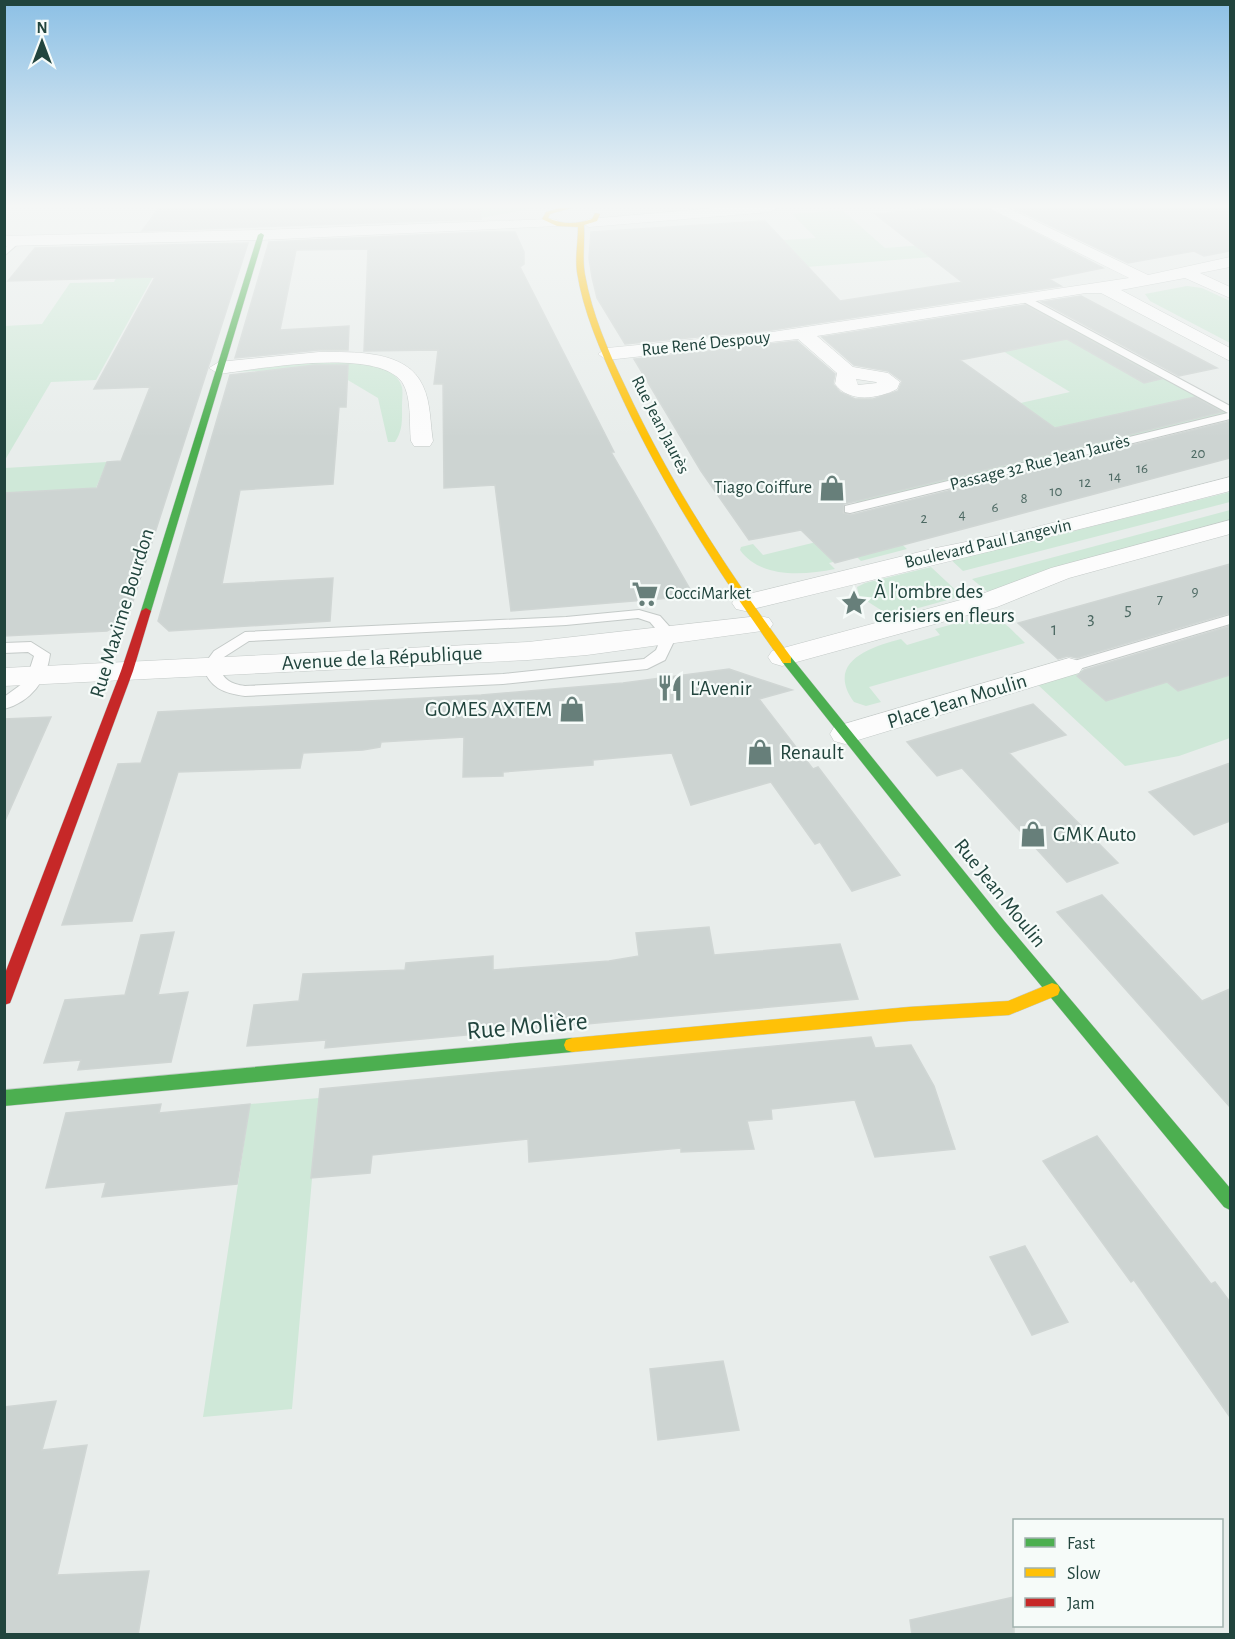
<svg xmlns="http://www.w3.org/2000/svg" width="1235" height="1639" viewBox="0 0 1235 1639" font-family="'Alegreya Sans',sans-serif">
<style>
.green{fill:#cfe8d8}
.building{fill:#cdd4d2;stroke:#d0d6d4;stroke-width:1.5}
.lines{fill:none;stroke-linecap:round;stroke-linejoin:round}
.lane-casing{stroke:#c4cac8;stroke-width:2}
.street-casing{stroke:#c4cac8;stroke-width:1}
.fast-casing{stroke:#c3cbc8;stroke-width:1}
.slow-casing{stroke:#c3cbc8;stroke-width:1}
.jam-casing{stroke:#c3cbc8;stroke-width:1}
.lane{fill:#fcfcfc;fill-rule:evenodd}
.street{fill:#fcfcfc;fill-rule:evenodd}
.fast{fill:#4caf50;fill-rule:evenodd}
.slow{fill:#ffc107;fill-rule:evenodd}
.jam{fill:#c62828;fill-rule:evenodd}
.labels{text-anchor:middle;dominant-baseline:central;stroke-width:4.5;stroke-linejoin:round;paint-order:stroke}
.far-number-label{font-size:15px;fill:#4d6963}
.far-street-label{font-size:18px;fill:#21443d;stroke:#f6fbf9}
.far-poi-label{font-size:18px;fill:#21443d;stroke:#f6fbf9;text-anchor:end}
.number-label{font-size:18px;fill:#4d6963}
.poi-label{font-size:21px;fill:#21443d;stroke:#f6fbf9;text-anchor:start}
.street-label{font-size:21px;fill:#21443d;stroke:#f6fbf9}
.near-street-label{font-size:26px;fill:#21443d;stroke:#f6fbf9}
</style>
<rect width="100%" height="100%" fill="#e8edeb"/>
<path class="green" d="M480,208H535L481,218Z
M842,210L885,248L937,244L957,255L807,267L783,240L816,238L792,214Z
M155,273L96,380L51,382L5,460V326L42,324L70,283L114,282L118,274Z
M1187,286L1202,288L1230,301V343L1150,301L1145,294Z
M1035,304L1230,410V413L858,503L810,450L1070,392L949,318Z
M317,361C339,361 395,359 402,387C403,393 402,400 402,406C402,420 403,430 395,442H388L378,398L341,376L282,370L234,372Z
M107,462L96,488L5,493V468Z
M1230,492V502L963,571L948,557L1042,539Z
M1230,510V521L1073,564L989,593L972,579Z
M882,526L907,549L861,561L856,556L829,563L835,569C804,575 761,579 740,550L741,547L753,544L763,555Z
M931,567L962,596L893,615L887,614L859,596L857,587L865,583Z
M983,616C1000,614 1013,632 1025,643L869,687L881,702L866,706L854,702C825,662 870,647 901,639L907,645L940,635L935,629Z
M1230,626V738L1179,756L1125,766L1037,684Z
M319,1098L292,1409L203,1417L250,1104Z"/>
<path class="building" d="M159,208H480L481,219L142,231Z
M936,208H987L1103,268L1049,279L1061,286L772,330L625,344L597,298L592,277L589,258L591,232L765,221L840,301L962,282L875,214Z
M1014,208H1230V251L1204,256L1194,251L1128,263Z
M483,232H515L524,252V264L520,267L614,452H611L694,596L511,611L495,485L444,488L443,384H434L438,350L364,351L368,249L296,250L280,330L349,326L348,350H319L235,358L269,242Z
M248,243L127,620L107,631L4,636V493L97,488L107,462L121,461L150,387L94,389L155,277L8,281L35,248Z
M1081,296L1217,368L1179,376L1042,302Z
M1025,305L1161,379L1144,383L1067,339L960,360L1055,428L1195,397L1222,412L844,504L843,513L851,515L1230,421V458L835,563L801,530L749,540L701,471L634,359L797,341L835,374L833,384L840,392L855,399H873L898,391L902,381L888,371L854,365L822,337Z
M315,365H348L346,407H339L333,484L240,490L222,584L333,578L330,621L169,631L158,621L230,375Z
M1230,564V613L1077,658L1068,656L1058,659L1018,623Z
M1230,626V675L1178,691L1167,682L1106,701L1077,676L1084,670Z
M729,669L792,690L759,699L813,769L818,767L900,875L852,891L820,842L815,844L771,782L691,805L672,753L593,760V765L503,772V776L463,777L464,737L381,742L380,747L363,750L303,753L300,768L178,772L132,921L62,925L118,764L141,763L158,712L481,695L623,683Z
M1033,704L1066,735L1009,753L1118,863L1067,882L962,768L937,776L907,742Z
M51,717L4,823V719Z
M1230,763V821L1194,835L1149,792Z
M1102,895L1202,1001L1230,989V1107L1057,912Z
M709,927L714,955L840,944L858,999L325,1048L326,1040L247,1046L254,1005L299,1001L303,974L405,970L406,963L493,956V970L609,961L639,956L636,933Z
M174,932L158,995L188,992L171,1062L78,1070L81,1060L44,1063L65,1000L125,995L141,935Z
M871,1037L875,1048L911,1045L934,1086L955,1149L875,1157L855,1100L771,1109L772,1119L747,1121L754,1149L681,1152V1148L529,1162L528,1139L372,1155L370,1173L311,1178L320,1089Z
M161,1104L159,1113L250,1104L237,1184L102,1197L106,1182L46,1188L66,1113Z
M1097,1136L1211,1284L1215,1282L1230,1302V1417L1134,1280L1131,1282L1043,1161Z
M1025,1246L1068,1322L1032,1335L990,1257Z
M723,1361L739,1430L658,1440L650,1369Z
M56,1401L42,1450L87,1445L57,1575L149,1571L138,1635H4V1407Z
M1014,1597V1635H912L910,1620Z"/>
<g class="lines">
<g class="lane-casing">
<path id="lane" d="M14,239L21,241L4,256V249Z
M1020,296H1026L1230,406V419L850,513L845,512V506L1228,413L1020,300Z
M639,610L660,616L677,635L665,660L647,669L503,684L245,696C224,693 209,688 203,666L214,651L245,632L566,617ZM638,618L650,622L662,636L656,650L644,659L503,674L245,686C231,684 223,680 219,666L224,657L249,641L566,625Z
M1230,615V624L1069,672L1061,667L1064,664Z
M31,642L50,654C47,680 31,702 4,709V697L26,681L34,656L28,652L4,653V643Z"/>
</g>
<g class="street-casing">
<path id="street" d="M715,208H777L770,212L589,227L582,223L589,219Z
M989,208H1008L1148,275L1230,257V267L1200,273L1230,287V298L1185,278L1121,290L1230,348V361L1101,293H1086L817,336L853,367L888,373L900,382L897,389C878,399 849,403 835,384L837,373L798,339L607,360L598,354L607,348L772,332L1129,278ZM856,379L876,382L877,383L858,385Z
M552,219L557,220L559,223L557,226L261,240L4,246V236L261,230Z
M319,352C352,352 407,349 423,386C431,403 430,423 433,441L430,446H414L411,441C409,424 412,397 402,382C376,347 258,369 219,374L209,368L219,362Z
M1230,477V491C1069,533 907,571 745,611L736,609L732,603L736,597L936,548L1025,530Z
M1230,520V534L1069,578L997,607L782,666L772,663L768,657L772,651L979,595L1051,568Z
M759,616L769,618L773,624L769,630L587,655L528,660L4,686V668L528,642Z
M1069,658L1079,661L1083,667L1079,673L845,744L834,741L830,734L834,727Z"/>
</g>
<g class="fast-casing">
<path id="fast" d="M261,233L264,235L151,611L150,613H142L141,611L258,235Z
M787,656L791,657L1005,922L1230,1188V1210L1224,1207L995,930L783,663L781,660Z
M572,1038L578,1040L580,1045L578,1050L572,1052L4,1106V1090Z"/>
</g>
<g class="slow-casing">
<path id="slow" d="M560,208H571L550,214L548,218C563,225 577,224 592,219L595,213L600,214L597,221L584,225C585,242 582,259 585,275C592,314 608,351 625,386C670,483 728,572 791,657V663H783C719,574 661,484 616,385C600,349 583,311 577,272C575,257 578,242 578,227L557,226L542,219L546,212Z
M1052,983L1058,985L1060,990L1058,995L1009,1015L909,1021L572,1052L566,1050L564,1045L566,1040L572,1038L909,1007L1008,1001Z"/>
</g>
<g class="jam-casing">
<path id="jam" d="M146,608L151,611L133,671L12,998L10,1003L4,1005V976L121,671L141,611Z"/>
</g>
<use href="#lane" class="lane"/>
<use href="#street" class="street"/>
<use href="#fast" class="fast"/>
<use href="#slow" class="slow"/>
<use href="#jam" class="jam"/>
</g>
<linearGradient id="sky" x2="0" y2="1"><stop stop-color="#8cc0e5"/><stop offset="0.47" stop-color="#f5f7f6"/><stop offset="1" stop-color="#f5f7f6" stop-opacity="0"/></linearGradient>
<rect width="1235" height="438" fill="url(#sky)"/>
<defs>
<g id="shop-bare" transform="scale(2.07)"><path d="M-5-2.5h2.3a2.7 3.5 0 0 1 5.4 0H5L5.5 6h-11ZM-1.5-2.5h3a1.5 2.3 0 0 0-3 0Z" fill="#677f7a" stroke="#f6fbf9" stroke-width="2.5" paint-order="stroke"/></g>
<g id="supermarket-bare" transform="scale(2.07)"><path d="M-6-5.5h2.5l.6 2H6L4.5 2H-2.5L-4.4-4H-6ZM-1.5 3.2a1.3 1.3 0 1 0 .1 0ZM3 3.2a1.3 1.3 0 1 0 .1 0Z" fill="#677f7a" stroke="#f6fbf9" stroke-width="2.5" paint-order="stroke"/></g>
<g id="sight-bare" transform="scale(2.07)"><path d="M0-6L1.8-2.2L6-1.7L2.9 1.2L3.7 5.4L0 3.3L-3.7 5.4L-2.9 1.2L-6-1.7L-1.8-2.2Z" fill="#677f7a" stroke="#f6fbf9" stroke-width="2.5" paint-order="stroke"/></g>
<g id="restaurant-bare" transform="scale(2.07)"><path d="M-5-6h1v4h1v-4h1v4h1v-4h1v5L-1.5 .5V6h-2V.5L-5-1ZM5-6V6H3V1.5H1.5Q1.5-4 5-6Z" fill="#677f7a" stroke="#f6fbf9" stroke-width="2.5" paint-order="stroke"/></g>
</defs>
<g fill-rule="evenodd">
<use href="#shop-bare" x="832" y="488"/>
<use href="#supermarket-bare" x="645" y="594"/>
<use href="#sight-bare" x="854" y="603"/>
<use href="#restaurant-bare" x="670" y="688"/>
<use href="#shop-bare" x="572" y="709"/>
<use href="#shop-bare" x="760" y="752"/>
<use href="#shop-bare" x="1033" y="834"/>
</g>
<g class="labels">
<g class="far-number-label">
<text x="1198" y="453">20</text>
<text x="1142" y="468">16</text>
<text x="1115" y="476">14</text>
<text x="1085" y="482">12</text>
<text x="1056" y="491">10</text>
<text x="1024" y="498">8</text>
<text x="995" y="507">6</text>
<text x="962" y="514">4</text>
<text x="924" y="518">2</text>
<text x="1195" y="591">9</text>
<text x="1160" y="599">7</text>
</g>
<g class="far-street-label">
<text transform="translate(706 344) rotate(-6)">Rue René Despouy</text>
<text transform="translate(660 425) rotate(63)">Rue Jean Jaurès</text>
<text transform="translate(1040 463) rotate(-14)">Passage 32 Rue Jean Jaurès</text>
<text transform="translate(988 544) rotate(-13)">Boulevard Paul Langevin</text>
</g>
<g class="far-poi-label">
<text x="812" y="488">Tiago Coiffure</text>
<text x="665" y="594" text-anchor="start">CocciMarket</text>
</g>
<g class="number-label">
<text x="1128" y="610">5</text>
<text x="1091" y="619">3</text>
<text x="1054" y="630">1</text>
</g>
<g class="poi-label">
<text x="874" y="591">À l'ombre des<tspan x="874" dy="24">cerisiers en fleurs</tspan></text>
<text x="690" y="688">L'Avenir</text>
<text x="552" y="709" text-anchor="end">GOMES AXTEM</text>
<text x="780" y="752">Renault</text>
<text x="1053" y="834">GMK Auto</text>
</g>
<g class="street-label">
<text transform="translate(122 613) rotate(-73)">Rue Maxime Bourdon</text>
<text transform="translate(382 658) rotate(-3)">Avenue de la République</text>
<text transform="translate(957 701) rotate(-17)">Place Jean Moulin</text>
<text transform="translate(1000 893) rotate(51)">Rue Jean Moulin</text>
</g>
<g class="near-street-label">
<text transform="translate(527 1026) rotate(-5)">Rue Molière</text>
</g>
</g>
<rect width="1235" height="1639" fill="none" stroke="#21443d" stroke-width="12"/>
<rect x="1013" y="1519" width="210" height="108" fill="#f6fbf9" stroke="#a1b2ae" stroke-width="1.5"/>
<rect x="1025" y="1538" width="30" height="9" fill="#4caf50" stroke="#a1b2ae" stroke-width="1.5"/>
<text x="1067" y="1549" font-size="18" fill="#21443d">Fast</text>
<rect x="1025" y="1568" width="30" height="9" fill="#ffc107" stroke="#a1b2ae" stroke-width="1.5"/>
<text x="1067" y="1579" font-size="18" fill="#21443d">Slow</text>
<rect x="1025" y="1598" width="30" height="9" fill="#c62828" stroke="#a1b2ae" stroke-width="1.5"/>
<text x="1067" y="1609" font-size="18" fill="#21443d">Jam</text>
<g transform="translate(42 42)" stroke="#f6fbf9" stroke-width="4.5" paint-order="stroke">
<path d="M0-4.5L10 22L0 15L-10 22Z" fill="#21443d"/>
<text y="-9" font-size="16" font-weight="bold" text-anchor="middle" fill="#21443d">N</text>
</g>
</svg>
